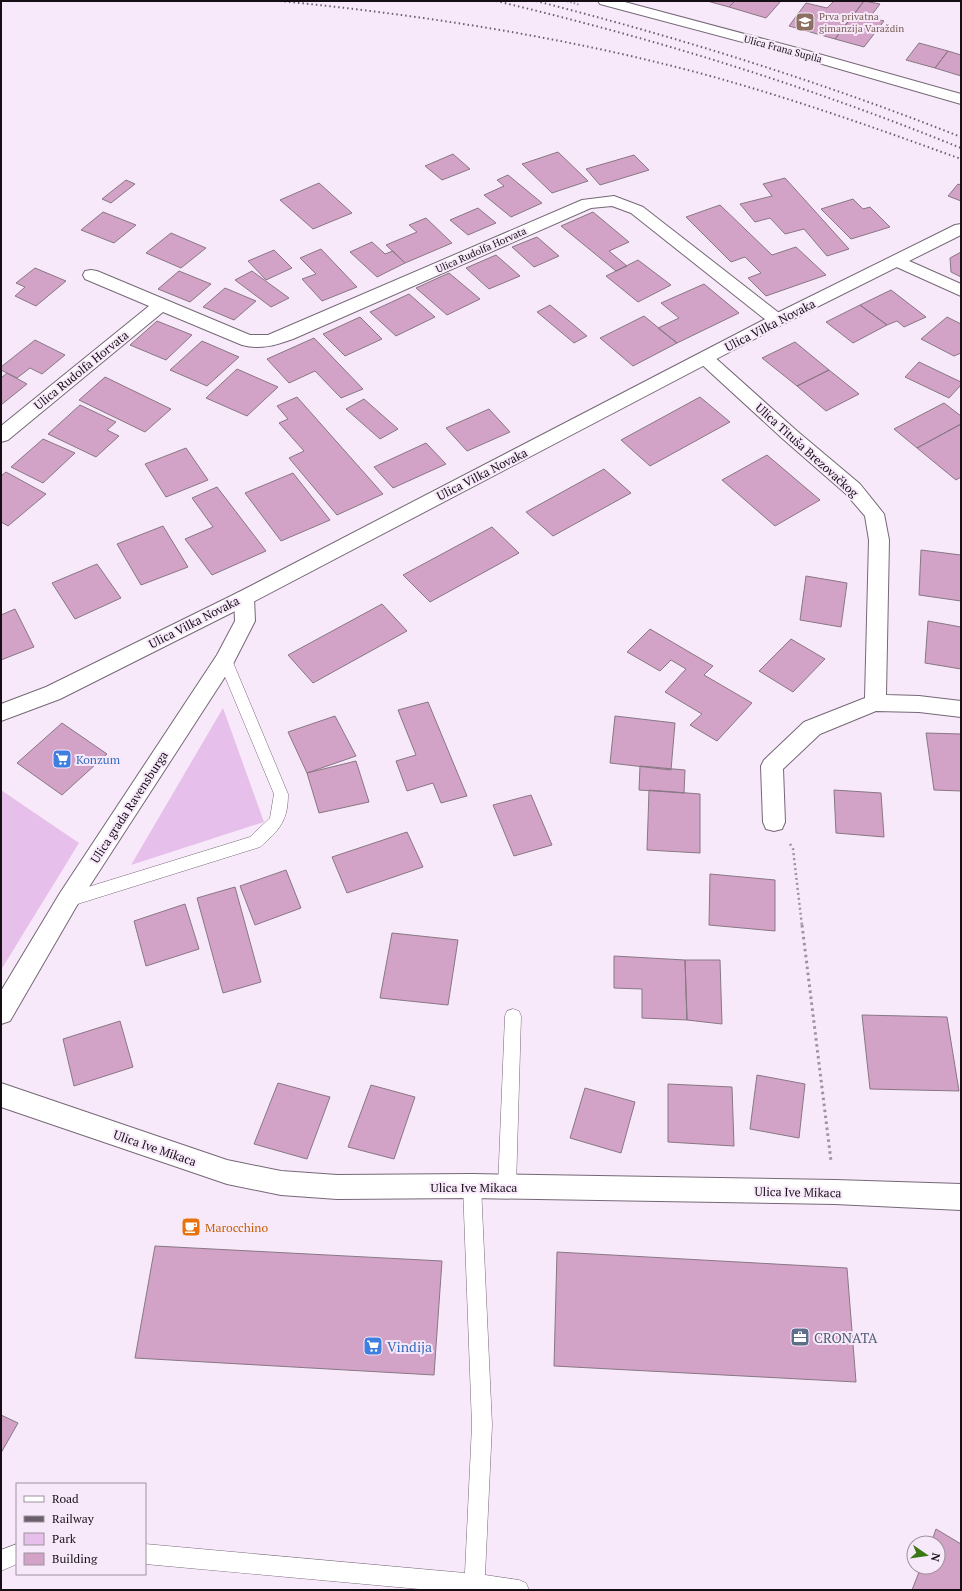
<svg xmlns="http://www.w3.org/2000/svg" width="962" height="1591" viewBox="0 0 962 1591" font-family="'PT Serif',serif">
<style>
.green{fill:#e6c0ea}
.building{fill:#d2a2c7;stroke:#887784}
.lines{fill:none;stroke-linecap:round;stroke-linejoin:round}
.service-casing{stroke:#756876;stroke-width:1}
.minor-casing{stroke:#756876;stroke-width:2}
.tertiary-casing{stroke:#756876;stroke-width:2}
.secondary-casing{stroke:#756876;stroke-width:2}
.path-far2{stroke:#9d929e;stroke-width:2;stroke-dasharray:1.5 2;stroke-linecap:butt}
.path-far1{stroke:#9d929e;stroke-width:2.5;stroke-dasharray:2 3;stroke-linecap:butt}
.path{stroke:#9d929e;stroke-width:3;stroke-dasharray:2.5 3.5;stroke-linecap:butt}
.service{fill:#fff;fill-rule:evenodd}
.minor{fill:#fff;fill-rule:evenodd}
.tertiary{fill:#fff;fill-rule:evenodd}
.secondary{fill:#fff;fill-rule:evenodd}
.rail{stroke:#69606a;stroke-width:2;stroke-dasharray:1.5 3;stroke-linecap:butt}
.labels{text-anchor:middle;dominant-baseline:central;stroke-width:4;stroke-linejoin:round;paint-order:stroke}
.far-education-label{font-size:10px;fill:#785e54;stroke:#f8e9fa;text-anchor:start}
.far-street-label{font-size:10px;fill:#150f15;stroke:#f8e9fa}
.street-label{font-size:12px;fill:#150f15;stroke:#f8e9fa}
.shop-label{font-size:12px;fill:#366cbe;stroke:#f8e9fa;text-anchor:start}
.food-label{font-size:12px;fill:#c56008;stroke:#f8e9fa;text-anchor:start}
.near-service-label{font-size:14px;fill:#4e5e75;stroke:#f8e9fa;text-anchor:start}
.near-shop-label{font-size:14px;fill:#366cbe;stroke:#f8e9fa;text-anchor:start}
</style>
<rect width="100%" height="100%" fill="#f8e9fa"/>
<path class="green" d="M223,708L264,822L131,865Z
M1,790L79,843L1,970Z"/>
<path class="building" d="M707,1H735L729,7Z
M735,1H781L766,18L729,7Z
M834,1H864L835,39L789,26L806,3L827,8Z
M864,1L880,4L870,17L884,21L864,47L835,39Z
M919,43L948,51L935,68L906,60Z
M948,51L961,55V76L935,68Z
M558,152L588,181L552,193L522,164Z
M453,154L470,169L442,180L425,166Z
M634,155L649,170L600,185L586,169Z
M508,175L542,203L511,217L484,195L504,186L497,180Z
M785,178L849,249L827,256L804,229L785,234L770,218L755,222L740,204L772,196L763,184Z
M126,180L135,184L111,203L102,199Z
M319,183L352,213L313,229L280,200Z
M958,184L961,185V201L948,196Z
M853,199L863,209L870,207L890,227L851,239L821,209Z
M720,205L772,255L796,247L826,275L766,296L748,278L761,273L745,257L731,262L686,217Z
M478,208L496,223L468,235L450,220Z
M103,212L136,225L114,243L81,230Z
M593,212L629,242L609,251L627,266L616,271L561,226Z
M426,218L452,243L405,263L386,245L417,232L409,225Z
M171,233L206,248L181,268L146,253Z
M537,237L559,256L534,267L512,247Z
M372,242L385,254L393,251L405,263L377,277L350,252Z
M321,249L357,287L322,301L302,279L316,274L300,258Z
M274,250L292,268L266,280L248,261Z
M961,252V277L951,272L950,258Z
M496,255L520,276L489,289L466,268Z
M638,260L671,285L638,302L606,276Z
M35,268L66,281L36,306L15,296L25,287L16,283Z
M179,271L211,284L190,302L158,289Z
M252,271L289,298L271,307L235,280Z
M449,273L480,299L447,315L416,288Z
M704,284L739,313L677,343L658,328L679,318L661,303Z
M225,288L256,301L234,320L203,307Z
M891,290L926,317L904,327L897,321L887,325L860,305Z
M409,294L435,317L396,336L370,312Z
M550,305L587,336L574,343L537,312Z
M860,305L887,325L853,343L826,322Z
M644,316L677,343L633,366L600,338Z
M360,317L382,339L345,356L323,334Z
M947,317L961,324V353L954,356L921,339Z
M157,321L192,335L166,360L130,345Z
M314,338L363,389L341,398L315,371L289,383L267,359Z
M35,340L65,355L42,374L30,368L17,378L1,370V367Z
M202,341L239,357L207,386L170,370Z
M795,342L829,370L797,386L762,358Z
M919,362L961,382V385L949,398L905,377Z
M237,369L278,387L247,416L206,398Z
M829,370L859,394L826,411L797,386Z
M7,373L27,384L1,405V378Z
M105,377L171,409L145,432L79,400Z
M297,397L383,494L337,515L289,458L304,451L279,423L288,419L277,406Z
M700,397L730,422L650,466L621,440Z
M364,399L398,429L380,439L346,409Z
M944,403L961,416V424L917,448L894,429Z
M80,405L116,422L107,430L119,436L96,457L48,434Z
M489,409L510,432L467,451L446,428Z
M961,424V477L956,480L917,448Z
M43,439L75,453L43,483L11,467Z
M426,443L446,464L393,488L374,467Z
M186,448L208,480L166,497L145,464Z
M767,455L820,500L775,526L722,480Z
M604,469L631,493L553,536L526,512Z
M6,472L46,494L8,526L1,522V476Z
M293,473L330,520L281,541L245,493Z
M217,487L266,551L212,575L185,539L213,527L192,498Z
M163,526L188,567L141,585L117,544Z
M492,527L519,553L430,602L403,575Z
M921,550L961,555V601L919,595Z
M97,564L121,598L75,619L52,583Z
M806,576L847,583L841,627L800,620Z
M382,604L407,631L313,683L288,655Z
M15,609L34,647L1,660V615Z
M928,621L961,627V669L925,663Z
M650,629L713,666L704,675L752,703L717,741L690,725L702,714L665,692L686,669L671,660L660,671L627,652Z
M791,639L825,659L793,692L759,671Z
M428,702L467,796L441,803L433,783L407,791L396,761L416,755L398,710Z
M335,716L356,756L307,773L288,732Z
M615,716L675,723L671,770L610,763Z
M62,723L107,754L62,795L17,763Z
M926,733L961,734V791L934,790Z
M356,761L369,802L319,813L307,773Z
M640,766L685,770L684,793L639,790Z
M649,790L700,794V853L647,850Z
M834,790L881,793L884,837L836,833Z
M531,795L552,845L514,856L493,805Z
M407,832L423,867L347,893L332,857Z
M286,870L301,908L255,925L240,886Z
M710,874L775,880V931L709,925Z
M235,887L261,982L223,993L197,898Z
M185,904L199,949L146,966L134,921Z
M392,933L458,940L448,1005L380,998Z
M614,956L685,960L687,1020L642,1018V989L614,988Z
M685,960H720L722,1024L687,1020Z
M862,1015L947,1017L959,1091L870,1089Z
M120,1021L133,1067L74,1086L63,1039Z
M757,1075L805,1084L799,1138L750,1129Z
M278,1083L330,1097L307,1159L254,1144Z
M668,1084L732,1087L734,1146L668,1142Z
M371,1085L415,1097L394,1159L348,1147Z
M585,1088L635,1102L621,1153L570,1138Z
M155,1246L442,1261L434,1375L135,1358Z
M557,1252L847,1268L856,1382L554,1366Z
M1,1415L18,1423L1,1453Z
M936,1529L961,1544V1590H912L921,1567H938V1543H931Z"/>
<g class="lines">
<g class="service-casing">
<path id="service" d="M225,655L230,656L232,660L288,794C288,820 280,830 260,847L68,907L62,905L60,900L62,895L250,837L270,818L274,794L218,660L220,656Z
M513,1009L519,1011L521,1016L516,1187L513,1193L507,1195L501,1193L498,1187L505,1016L507,1011Z
M472,1178L478,1180L481,1186L492,1425L485,1575L519,1580L526,1583L529,1590H430L145,1564V1544L465,1573L472,1425L463,1186L466,1180Z
M17,1544V1564L1,1571V1550Z"/>
</g>
<g class="minor-casing">
<path id="minor" d="M614,196L643,207L783,316L786,320L783,324L777,326L771,324L631,213L612,206L591,208L293,339C276,345 260,350 242,345L163,312L8,440L1,442V426L149,306L85,279L83,275L85,271L91,270L97,271L250,335H268L582,200Z
M898,256L961,284V296L892,265L890,261L892,257Z
M705,352L711,354L797,431L860,484L884,514L889,540L886,695L919,696L961,701V717L919,712L876,711L820,734L783,769L785,822L782,829L774,831L766,829L763,822L761,766L764,760L804,722L865,698L869,540L865,516L846,494L783,439L699,362L696,358L699,354Z"/>
</g>
<g class="tertiary-casing">
<path id="tertiary" d="M244,591L251,593L254,598L255,621L232,666L76,907L10,1021L1,1024V991L60,893L217,655L235,621L234,598L237,593Z
M1,1083L227,1160L281,1171L337,1175L472,1174L835,1180L961,1184V1210L835,1204L472,1198L337,1199L281,1195L227,1184L1,1107Z"/>
</g>
<g class="secondary-casing">
<path id="secondary" d="M598,1H621L801,49L961,94V104L791,55L600,4Z
M961,224V235L783,324L251,603L60,699L1,721V704L46,687L237,593L771,316L955,225Z"/>
</g>
<path class="path-far2" d="M567,1L580,5"/>
<path class="path-far1" d="M790,844L793,849L802,926"/>
<path class="path" d="M802,925L831,1161"/>
<use href="#service" class="service"/>
<use href="#minor" class="minor"/>
<use href="#tertiary" class="tertiary"/>
<use href="#secondary" class="secondary"/>
<path class="rail" d="M280,1C423,15 565,37 703,74C791,98 876,128 961,159
M496,1C657,39 808,86 961,148
M536,1C681,38 822,82 961,137"/>
</g>
<defs>
<g id="school-square" transform="scale(1)"><rect x="-9" y="-9" width="18" height="18" rx="4" fill="#8d6e63" stroke="#f8e9fa"/><path d="M0-5L7-2L0 1L-7-2ZM-4 1L0 2.5L4 1V4Q0 6-4 4Z" fill="#fff"/></g>
<g id="supermarket-square" transform="scale(1)"><rect x="-9" y="-9" width="18" height="18" rx="4" fill="#3f7fe0" stroke="#f8e9fa"/><path d="M-6-5.5h2.5l.6 2H6L4.5 2H-2.5L-4.4-4H-6ZM-1.5 3.2a1.3 1.3 0 1 0 .1 0ZM3 3.2a1.3 1.3 0 1 0 .1 0Z" fill="#fff"/></g>
<g id="cafe-square" transform="scale(1)"><rect x="-9" y="-9" width="18" height="18" rx="4" fill="#e8710a" stroke="#f8e9fa"/><path d="M-5.5-4.5H6V0H3Q3 3.5 0 3.5H-2.5Q-5.5 3.5-5.5 0ZM3-3.2v2h1.7v-2ZM-6 4.5H4V6H-6Z" fill="#fff"/></g>
<g id="office-square" transform="scale(1)"><rect x="-9" y="-9" width="18" height="18" rx="4" fill="#5c6f8a" stroke="#f8e9fa"/><path d="M-6-3h4V-5.5h4V-3h4V5H-6ZM-1-4.5V-3h2v-1.5ZM-6 0V1H6V0Z" fill="#fff"/></g>
</defs>
<g fill-rule="evenodd">
<use href="#school-square" x="805" y="22"/>
<use href="#supermarket-square" x="62" y="759"/>
<use href="#cafe-square" x="191" y="1227"/>
<use href="#office-square" x="800" y="1337"/>
<use href="#supermarket-square" x="373" y="1346"/>
</g>
<g class="labels">
<g class="far-education-label">
<text x="819" y="16">Prva privatna<tspan x="819" dy="12">gimanzija Varaždin</tspan></text>
</g>
<g class="far-street-label">
<text transform="translate(783 49) rotate(15)">Ulica Frana Supila</text>
<text transform="translate(481 250) rotate(-24)">Ulica Rudolfa Horvata</text>
</g>
<g class="street-label">
<text transform="translate(770 325) rotate(-27)">Ulica Vilka Novaka</text>
<text transform="translate(81 370) rotate(-39)">Ulica Rudolfa Horvata</text>
<text transform="translate(807 450) rotate(42)">Ulica Tituša Brezovačkog</text>
<text transform="translate(482 474) rotate(-27)">Ulica Vilka Novaka</text>
<text transform="translate(194 622) rotate(-27)">Ulica Vilka Novaka</text>
<text transform="translate(129 807) rotate(-57)">Ulica grada Ravensburga</text>
<text transform="translate(155 1148) rotate(19)">Ulica Ive Mikaca</text>
<text x="474" y="1187">Ulica Ive Mikaca</text>
<text transform="translate(798 1192) rotate(1)">Ulica Ive Mikaca</text>
</g>
<g class="shop-label">
<text x="76" y="759">Konzum</text>
</g>
<g class="food-label">
<text x="205" y="1227">Marocchino</text>
</g>
<g class="near-service-label">
<text x="814" y="1337">CRONATA</text>
</g>
<g class="near-shop-label">
<text x="387" y="1346">Vindija</text>
</g>
</g>
<rect width="962" height="1591" fill="none" stroke="#150f15" stroke-width="4"/>
<rect x="16" y="1483" width="130" height="92" fill="#f8e9fa" stroke="#9d929e"/>
<rect x="24" y="1496" width="20" height="6" fill="#ffffff" stroke="#9d929e"/>
<text x="52" y="1503" font-size="12" fill="#150f15">Road</text>
<rect x="24" y="1516" width="20" height="6" fill="#69606a" stroke="#9d929e"/>
<text x="52" y="1523" font-size="12" fill="#150f15">Railway</text>
<rect x="24" y="1533" width="20" height="12" fill="#e6c0ea" stroke="#9d929e"/>
<text x="52" y="1543" font-size="12" fill="#150f15">Park</text>
<rect x="24" y="1553" width="20" height="12" fill="#d2a2c7" stroke="#9d929e"/>
<text x="52" y="1563" font-size="12" fill="#150f15">Building</text>
<g transform="translate(926 1555) rotate(103)"><circle r="19" fill="#f8e9fa" stroke="#9d929e"/>
<path d="M0-3L7 15L0 10L-7 15Z" fill="#397815"/>
<text y="-6" font-size="11" font-weight="bold" text-anchor="middle" fill="#150f15">N</text>
</g>
</svg>
